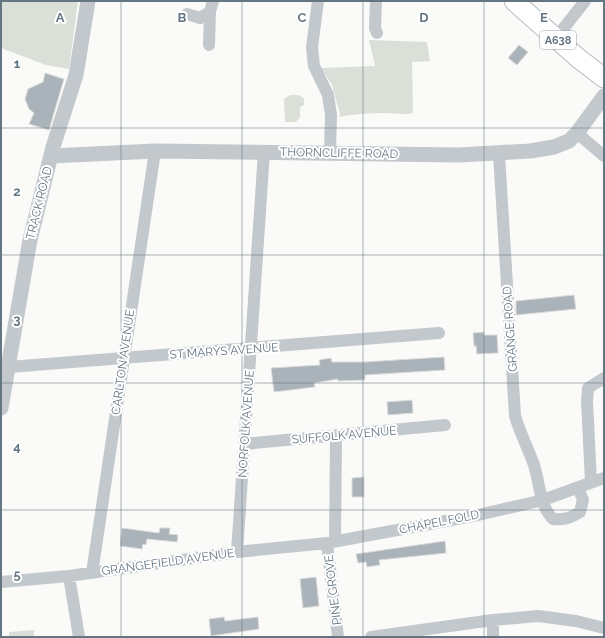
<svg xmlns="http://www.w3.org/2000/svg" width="605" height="638" viewBox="0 0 605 638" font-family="Raleway,sans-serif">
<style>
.green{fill:#dadfd7}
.building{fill:#aab3b9;stroke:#dcdcda}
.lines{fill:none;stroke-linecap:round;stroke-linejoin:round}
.primary-casing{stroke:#b5babe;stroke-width:21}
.minor{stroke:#c3c8cc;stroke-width:12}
.tertiary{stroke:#c3c8cc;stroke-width:15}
.primary{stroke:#fff;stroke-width:19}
.grid{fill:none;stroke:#657683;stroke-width:1;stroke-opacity:0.55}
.labels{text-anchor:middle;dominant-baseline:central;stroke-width:4;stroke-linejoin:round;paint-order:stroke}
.shield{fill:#fff;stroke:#939fa8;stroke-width:1}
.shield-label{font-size:11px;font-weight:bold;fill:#657683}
.street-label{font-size:12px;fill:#657683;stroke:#fff}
.grid-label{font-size:13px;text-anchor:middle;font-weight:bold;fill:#657683;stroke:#fff;stroke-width:4;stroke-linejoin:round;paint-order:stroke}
</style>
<rect width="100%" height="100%" fill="#fafaf8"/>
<path class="green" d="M1,1H78L69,69L46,65L1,48Z
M369,40L427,42L430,61L412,62L413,113C402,115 395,113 384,113C369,113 354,114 339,117L340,114L332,85L321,68L375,66Z
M290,95H298L304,98V105L300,107V117L296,122H285L284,99Z
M34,630V637H9V632Z"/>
<path class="building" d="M519,45L528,52L517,65L508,58Z
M45,73L64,79L49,130L29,124L34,113L29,109L25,99L28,89L43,82Z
M574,295L576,309L516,315V301Z
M484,332V335H497L498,353L477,354L476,346H474L473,333Z
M444,357L445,370L365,375V380L338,381V379L314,383L315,387L274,392L271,368L320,365L319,360L331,358L332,362H364Z
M412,400L413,413L388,415L387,402Z
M364,477V497H352V478Z
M122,528L159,533L160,528H170L169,534L178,535L177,542L147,539L146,545L143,544L142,549L120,546Z
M445,541L446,553L379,560L380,565L367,567L366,562L358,563L356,554Z
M316,577L319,606L303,608L300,579Z
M224,617L225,621L258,617L259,629L211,636L209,619Z"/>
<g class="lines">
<g class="primary-casing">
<path id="primary" d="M514,1L578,58L604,78"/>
</g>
<path class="minor" d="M318,1L312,47L314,66L328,95L331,115L330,152
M376,1L375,28L377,33
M187,14L200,18L210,12L213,1
M556,38L585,1
M209,45L210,12
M577,133L604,156
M499,154L515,416C520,433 528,448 534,465C540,483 539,505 553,519C564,520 571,518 580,512L583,500L578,488
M9,367L439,333
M244,444L445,425
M591,482L587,401L588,388L604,378
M335,541L336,437
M327,543L338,637
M237,552L264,152
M92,573L155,151
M69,576L79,637
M1,582L69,576L237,552L327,543L478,515L543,500L604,478
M371,637L493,620L538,616L576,621L604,628
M493,637V620"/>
<path class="tertiary" d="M51,156L155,151L459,155L530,151L554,147L569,141L577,133L604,96
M1,408L30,240L53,147L76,75L88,1"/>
<use href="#primary" class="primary"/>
</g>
<path class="grid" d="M121,1V637M242,1V637M363,1V637M484,1V637M1,128H604M1,255H604M1,383H604M1,510H604"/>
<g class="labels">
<rect class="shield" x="540" y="31" width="36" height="18" rx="3"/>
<g class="shield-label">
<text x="558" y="40">A638</text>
</g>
<g class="street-label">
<text transform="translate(339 153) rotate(1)">THORNCLIFFE ROAD</text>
<text transform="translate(39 203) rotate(-76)">TRACK ROAD</text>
<text transform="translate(510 329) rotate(-94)">GRANGE ROAD</text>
<text transform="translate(224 351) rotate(-4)">ST MARYS AVENUE</text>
<text transform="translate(123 362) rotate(-82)">CARLTON AVENUE</text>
<text transform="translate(246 424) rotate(-86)">NORFOLK AVENUE</text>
<text transform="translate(344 435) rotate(-5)">SUFFOLK AVENUE</text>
<text transform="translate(439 522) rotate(-11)">CHAPEL FOLD</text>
<text transform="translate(168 562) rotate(-8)">GRANGEFIELD AVENUE</text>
<text transform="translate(333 590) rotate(-97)">PINE GROVE</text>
</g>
</g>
<g class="grid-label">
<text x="60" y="22">A</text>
<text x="182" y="22">B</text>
<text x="302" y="22">C</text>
<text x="424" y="22">D</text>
<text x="544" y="22">E</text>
<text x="17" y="68">1</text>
<text x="17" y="196">2</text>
<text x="17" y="324">3</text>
<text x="17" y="451">4</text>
<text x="17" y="579">5</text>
</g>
<rect width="605" height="638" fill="none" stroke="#657683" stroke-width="4"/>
</svg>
